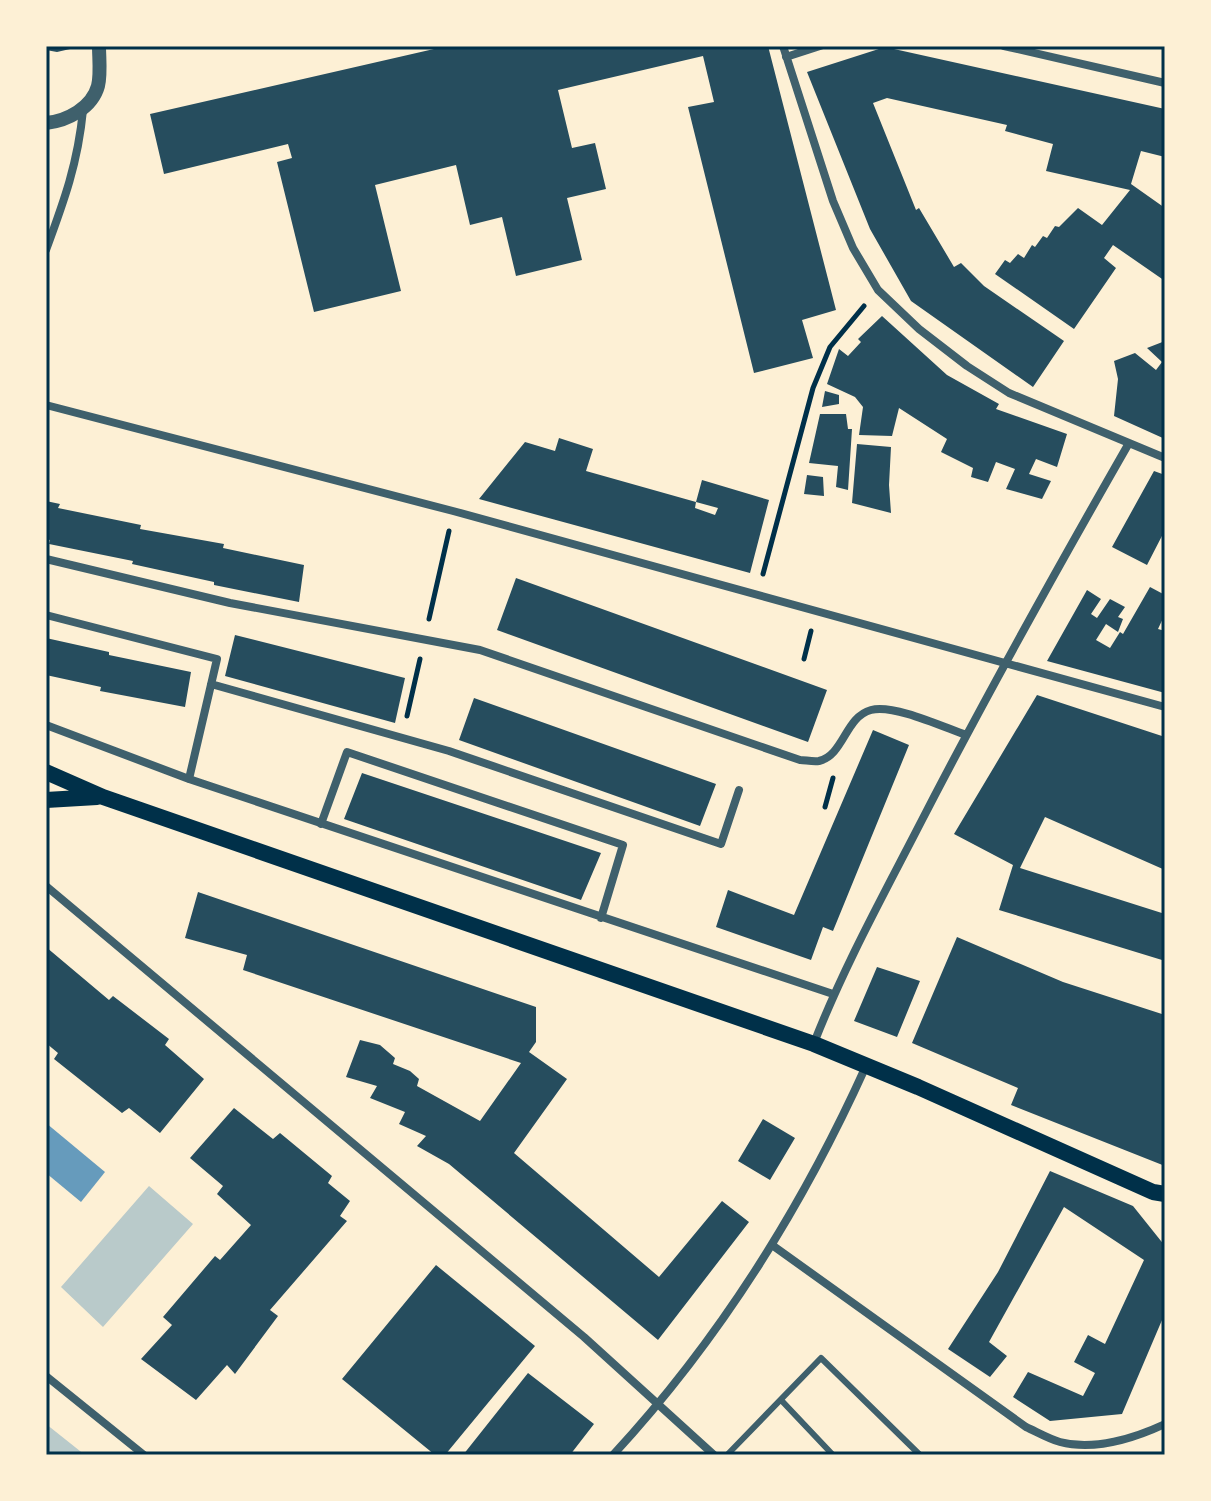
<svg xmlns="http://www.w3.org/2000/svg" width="1211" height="1501" viewBox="0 0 1211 1501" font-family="'PT Sans',sans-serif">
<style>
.green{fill:#b9caca}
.water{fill:#669bbc}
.building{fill:#264d5e}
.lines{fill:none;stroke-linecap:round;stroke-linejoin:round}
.path{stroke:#003049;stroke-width:5}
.service{stroke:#3f606c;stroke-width:6}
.minor{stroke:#3f606c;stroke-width:8}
.tertiary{stroke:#3f606c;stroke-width:14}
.secondary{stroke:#003049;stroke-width:16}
.neatline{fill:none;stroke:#003049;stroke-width:3}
</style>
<rect width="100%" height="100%" fill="#fdf0d5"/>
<path class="green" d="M149,1186L193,1224L103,1327L61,1287Z
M46,1424L85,1455H46Z"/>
<path class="water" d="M46,1123L105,1172L81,1202L46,1173Z"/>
<path class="building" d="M46,46H70V49L57,52L46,50Z
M447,46H768L836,310L802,320L813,358L754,373L688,107L714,102L703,56L558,90L572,148L595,143L606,189L567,198L582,260L516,276L502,217L470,225L456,165L375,185L401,291L314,312L277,162L292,158L288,144L164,174L150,114Z
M885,47L1165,109V157L1141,151L1131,184L1165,208V281L1113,245L1104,258L1116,268L1074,329L995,274L1005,260L1010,263L1018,254L1024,258L1032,245L1035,247L1043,236L1047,238L1055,226L1059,227L1078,208L1102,225L1130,190L1046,171L1053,144L1005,131L1007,125L887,98L873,103L916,210L919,208L954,267L961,263L984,286L1064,341L1033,387L911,301L870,229L807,72Z
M882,316L947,375L999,404L996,409L1067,434L1057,467L1036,459L1029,474L1051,481L1042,499L1006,489L1015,469L996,462L988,482L971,477L973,468L941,452L947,439L899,408L892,436L859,435L863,407L855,397L827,384L839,349L848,356L861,342L858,339Z
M1165,341L1164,411L1165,439L1114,416L1118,379L1114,361L1135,353L1156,370L1162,362L1147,348Z
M825,391L839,395V404L822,407Z
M820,414H846L848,429H852L848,490L836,487L838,466L809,463Z
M559,438L593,449L586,471L696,502L695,508L715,515L718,508L696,502L702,480L769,500L750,573L479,499L525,442L555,451Z
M857,444L891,447L889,485L891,513L852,503Z
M1154,471L1165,475V530L1147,565L1112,547Z
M807,475L823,477L824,496L804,494Z
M46,501L60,504L58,508L141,525L140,529L224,544L223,548L304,565L299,602L214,585V582L132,564L133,561L49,544L50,540L46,539Z
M516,578L827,690L808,742L497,630Z
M1150,587L1165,595V614L1158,629L1165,631V693L1047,661L1087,590L1101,599L1091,614L1097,618L1110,599L1125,607L1118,617L1123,619L1118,632L1106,624L1096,640L1110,648L1120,632L1123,634Z
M235,635L405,678L395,723L225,676Z
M46,638L109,652V655L191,672L185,707L100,691L101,687L46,675Z
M1037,695L1165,737V870L1045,817L1020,868L1165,914V952L1162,960L999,910L1013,865L954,834Z
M474,698L716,784L700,826L459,740Z
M873,730L909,745L833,931L823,927L811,960L716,927L728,890L794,915Z
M362,773L601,853L581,900L344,819Z
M198,892L536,1007V1042L529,1052L567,1079L514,1153L659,1277L722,1201L749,1222L658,1340L449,1164L417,1146L426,1136L399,1124L405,1112L370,1098L377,1086L346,1077L360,1040L380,1045L395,1058L393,1064L410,1071L419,1079L417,1086L480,1121L521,1063L243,970L247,955L185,938Z
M957,937L1063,982L1165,1015V1166L1011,1105L1018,1088L912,1043Z
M46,947L109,1000L113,996L169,1039L165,1045L204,1079L160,1133L129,1108L122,1113L54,1059L58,1053L46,1043Z
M877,967L920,981L897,1037L854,1021Z
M234,1108L273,1139L280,1133L332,1176L328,1183L350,1201L340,1216L347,1221L270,1310L278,1316L235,1374L227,1365L196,1400L141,1359L172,1325L163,1317L215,1256L220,1260L251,1225L217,1194L223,1186L190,1158Z
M763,1119L795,1138L770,1180L738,1161Z
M1050,1171L1133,1206L1165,1246V1313L1122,1414L1050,1421L1013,1397L1028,1372L1083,1396L1095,1373L1074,1362L1088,1335L1105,1344L1144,1260L1064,1207L989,1342L1007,1356L990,1377L948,1349L998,1272Z
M436,1265L535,1346L445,1455H435L342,1379Z
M528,1373L594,1424L570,1455H463Z"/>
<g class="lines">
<path class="path" d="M763,574L813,388L830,347L864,306
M429,619L449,531
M804,659L811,631
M407,716L420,659
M825,807L833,778"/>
<path class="service" d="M781,1400L833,1455
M727,1455L821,1358L920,1455"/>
<path class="minor" d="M783,46L833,201L853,248L878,290L919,329L967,366L1009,393L1165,458
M1004,46L1165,83
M786,57L820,46
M46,250C64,201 78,163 83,110
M46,405L453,511L1165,707
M46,559L230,603L480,650L800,760C805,760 813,762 819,761C844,755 845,717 871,710C894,704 943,727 966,735
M46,615L217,659L189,779
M211,684L449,751L721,844L739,790
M46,725L189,779L833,994
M321,824L347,752L623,845L601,918
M46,886L584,1337L714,1455
M814,1043C844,966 884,894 922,820C988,692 1058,567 1129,443
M772,1245L1026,1427C1037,1432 1049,1439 1060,1442C1094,1451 1135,1438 1165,1424
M46,1376L144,1455
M613,1455C720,1339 801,1210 866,1066"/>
<path class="tertiary" d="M46,123C67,121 92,108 98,86C101,74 99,58 99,46"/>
<path class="secondary" d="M46,772L103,797L814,1044L918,1087L1153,1192L1165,1194
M46,800L97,797"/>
</g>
<rect width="1211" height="1501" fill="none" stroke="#fdf0d5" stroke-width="96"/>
<rect x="48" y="48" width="1115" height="1405" class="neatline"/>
</svg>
